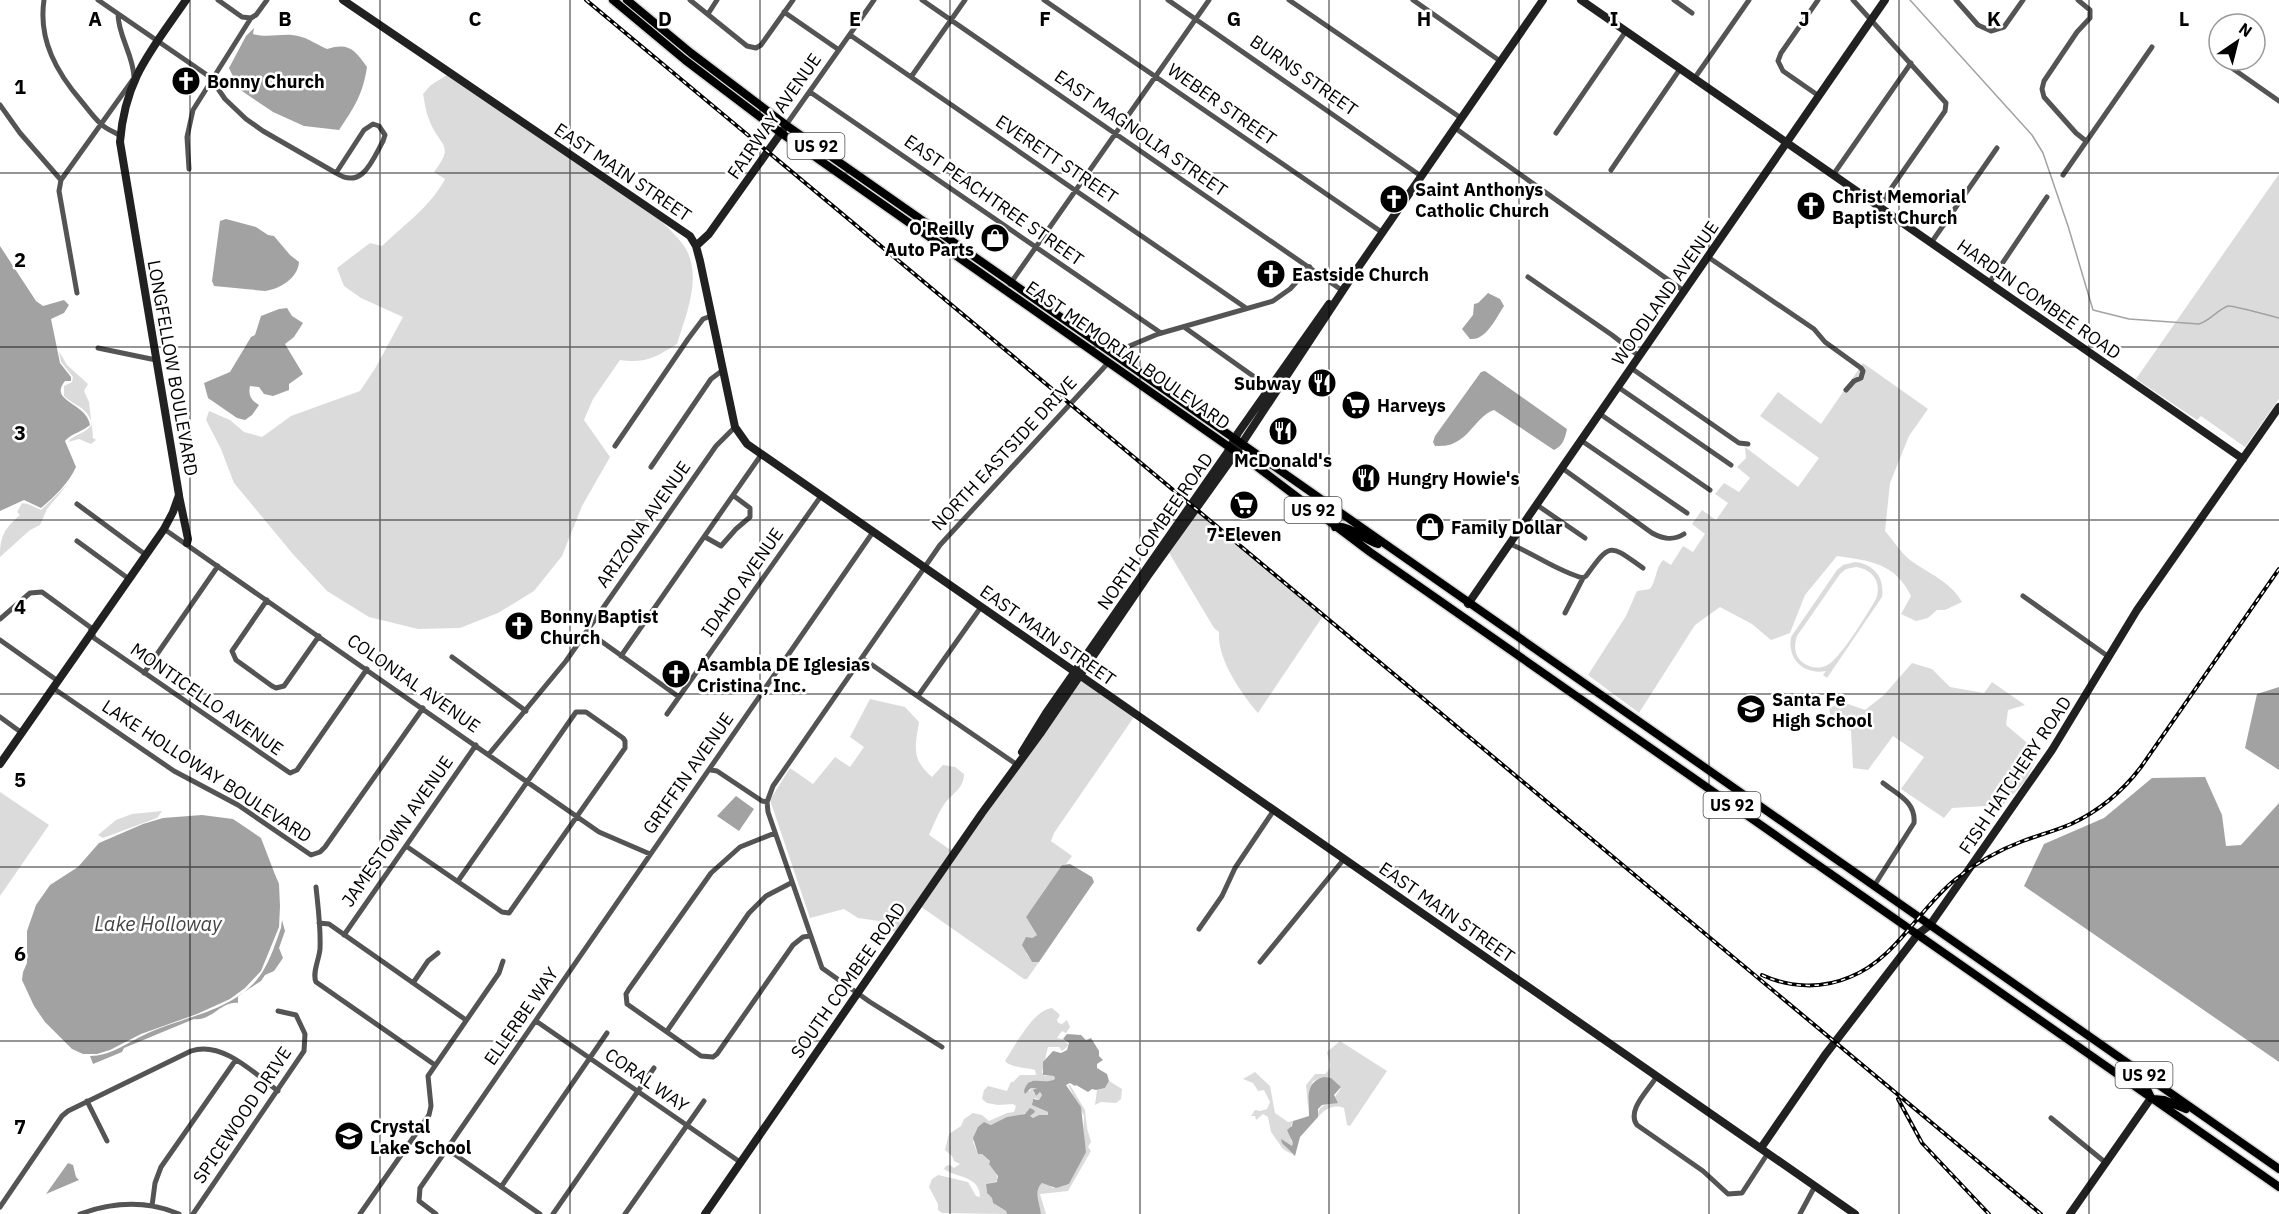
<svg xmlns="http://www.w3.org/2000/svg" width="2279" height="1214" viewBox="0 0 2279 1214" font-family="'IBM Plex Sans',sans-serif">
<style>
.green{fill:#dbdbdb;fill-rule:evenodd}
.water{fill:#a2a2a2}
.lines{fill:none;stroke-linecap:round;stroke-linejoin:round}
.stream{stroke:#a2a2a2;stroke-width:1.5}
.primary-casing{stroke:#dbdbdb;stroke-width:11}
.street{stroke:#545454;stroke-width:5}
.secondary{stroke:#212121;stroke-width:8}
.primary{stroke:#000;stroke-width:8}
.rail-casing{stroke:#000;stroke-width:4}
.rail{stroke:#fff;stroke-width:1.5;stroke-dasharray:4.5;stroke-linecap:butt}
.grid{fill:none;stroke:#000;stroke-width:1.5;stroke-opacity:0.55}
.labels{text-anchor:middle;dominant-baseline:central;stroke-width:5;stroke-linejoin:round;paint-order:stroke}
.shield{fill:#fff;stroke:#4c4c4c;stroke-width:1.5}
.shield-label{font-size:16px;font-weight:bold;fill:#000}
.street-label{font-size:18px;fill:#000;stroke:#fff}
.poi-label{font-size:18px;font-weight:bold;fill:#000;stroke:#fff;text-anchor:start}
.water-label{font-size:20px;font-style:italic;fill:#434343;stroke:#fff}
.grid-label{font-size:20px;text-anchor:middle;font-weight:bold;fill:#000;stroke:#fff;stroke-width:5;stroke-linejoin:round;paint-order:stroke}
</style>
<rect width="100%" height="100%" fill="#fff"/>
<path class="green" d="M447,75L661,221C669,229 680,239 686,249C702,278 686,315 677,344C657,357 644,364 620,360L593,399L584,420L610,457L582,506L562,556L534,591L498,613L460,628L418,629L369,617L327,591L292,553L234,483L221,449L206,420L209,411L230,420L244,432L262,437L291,416L360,391L376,367L403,317L361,298L344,286L337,268L370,243L382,246C405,224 430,207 445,179L434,172C455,144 441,148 430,122C426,113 425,104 423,94L431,85Z
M2279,174V399L2245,447L2201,416L2197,420L2136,379Z
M59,351L67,365L88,384L84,391L89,402L93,436L92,437L96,440L91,444L79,439L68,442C74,434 86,434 92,424C88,407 76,407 64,396V386L72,382L73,377L61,362Z
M1863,363L1928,409L1909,436L1890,483L1885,531C1893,540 1901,553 1910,560C1929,574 1950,581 1962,602L1945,610H1937L1928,618L1916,621L1901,614L1911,596C1895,563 1871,561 1837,556L1805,595L1790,633L1771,640L1752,624L1720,607L1695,625L1639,713L1588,675L1626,616L1637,591L1650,589C1657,579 1655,569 1663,560L1671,565L1683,546L1693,552L1705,534L1692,524L1702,510L1716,520L1728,503L1715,494L1724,483L1739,492L1750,478L1737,467L1746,458L1745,447L1798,487L1819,458L1760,416L1778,392L1821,424Z
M68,484L47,509L40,525L30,530L0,557C0,536 4,529 20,515L17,512L22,503L28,504L41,510Z
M1198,509L1323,616L1258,713C1241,693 1217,659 1219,632L1214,628L1168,551Z
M1855,562C1874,564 1885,578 1882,597L1827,678L1823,675L1826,671C1804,675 1787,660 1791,637L1837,570L1843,565ZM1856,567C1873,569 1882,583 1876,599C1868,613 1841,657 1829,664C1820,670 1809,668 1802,662C1794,655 1794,645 1797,636L1840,574L1846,569Z
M1912,663L1932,669L1950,687L1984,693L1992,682L2025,705L2008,710L2006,725L2025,741L2038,755L2026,780L2003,805L1952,808L1944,818L1901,789L1924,757L1893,736L1868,770L1853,768L1851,731L1831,720L1829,707L1848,704L1865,710L1884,695Z
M1081,679L1134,717L1054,833L1051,841L1072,856L1066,864L1062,865L1026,917L1037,935L1032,938L1026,953L1032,962H1039L1027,979H1024L920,906Z
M870,699L905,707L919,722C915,747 911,759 932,777L943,765L955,767L964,774C964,788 953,793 945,803C938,813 934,824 929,835L952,851L896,933L879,921L858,918L844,909L810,918L770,800L790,768L813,784L835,757L850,767L864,747L850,737Z
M0,792L49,825L0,896Z
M162,811L157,818L103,838L98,835L116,820L132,814Z
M1052,1008L1060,1015L1057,1020L1058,1023L1062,1024L1067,1020L1070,1027L1066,1033L1062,1031L1057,1038L1063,1039L1069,1045L1062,1051L1059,1047H1048L1042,1072L1044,1076H1054L1055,1079L1051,1082L1031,1081L1024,1091H1030L1031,1088H1037L1033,1092L1036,1096L1040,1092L1042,1095L1039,1100L1035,1098L1032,1101L1033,1105L1048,1112V1115L1033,1118L1030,1116L1031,1114L1026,1113L991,1125L987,1123C977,1126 977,1132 973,1142L978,1154H982L990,1161L989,1163L996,1172L998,1181L986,1184L987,1193L992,1198L993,1203L1006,1211L1007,1214L942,1213L938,1210V1204L929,1187L932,1179L938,1175L968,1182L976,1196L980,1197C980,1176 957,1178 944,1169L946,1166L950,1165L954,1168L960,1164L954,1161L952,1156L945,1150L949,1134L961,1126L964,1119L973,1113L982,1115L989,1121L1007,1113L1014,1112L1016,1106L1013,1104L998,1105L987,1103L982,1099L984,1090L988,1086L1007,1091L1011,1082H1013L1020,1075H1036L1035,1070C1026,1067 1011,1068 1005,1061C1015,1046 1033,1010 1052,1008Z
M1340,1041L1387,1071L1350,1126L1347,1125L1344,1108C1333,1104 1325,1109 1318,1117C1318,1108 1321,1106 1330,1104L1341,1088C1334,1078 1325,1076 1313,1081L1309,1091L1308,1106L1306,1085L1315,1074H1325C1334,1066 1329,1063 1327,1052Z
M1255,1072L1270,1086L1275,1113L1288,1122L1293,1121L1290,1129L1291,1141L1294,1143L1291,1147L1285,1143L1284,1139L1286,1147L1293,1155L1283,1149L1271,1132L1268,1117L1263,1114L1256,1120L1255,1116H1251L1255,1110L1260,1111L1267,1109L1270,1102L1264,1090L1258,1091L1253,1083L1243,1079Z
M1109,1081L1122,1089L1121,1099L1116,1103L1101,1102L1095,1105L1097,1090L1105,1088Z
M1068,1085H1070L1085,1110L1087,1128L1091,1142L1088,1147L1091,1151L1068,1191L1040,1194L1046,1214H1041C1040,1203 1033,1192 1042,1183L1048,1184L1053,1188L1069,1184L1086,1150L1083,1145L1084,1116Z"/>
<path class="water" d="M254,28L253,34C266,38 279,34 292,35C306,36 315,44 327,49C349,42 355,50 367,67C363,94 354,108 339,130L304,126L273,112L239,89L229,68L246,36Z
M226,219L256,227L268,235L274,236L290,255L299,262C298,278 280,289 265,291L214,286L212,281L220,221Z
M0,246L36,301L43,306L64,300L69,305L64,313L51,319L60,363L71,377V381H65C48,402 86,402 90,425C82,432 72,433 65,441L76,467C68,484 55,496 41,508L24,500L0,511Z
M1488,293L1500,299L1504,306C1496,318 1486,341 1470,339L1462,329L1473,315L1474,304L1478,303Z
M287,308L292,316L303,323L294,337L285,344L303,374L289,384V390L273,396L264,394L259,387L250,386C248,395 251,400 259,405L252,415L245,420L237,418L208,398L204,383L230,372L251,337L255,335L261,316L279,309Z
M1485,371L1567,429C1565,438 1563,446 1554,450L1494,410C1477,416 1471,436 1454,443C1449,446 1441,446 1435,446L1433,442L1435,436L1481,372Z
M2279,687V770L2245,748L2257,694Z
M2205,777L2222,815L2226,846L2241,845L2279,803V1062L2024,886L2044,844L2104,818L2152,778Z
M736,796L754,809L739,831L717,816Z
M202,815L233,819L261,838L274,872L279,884L280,906L279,927L261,971L245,988L230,999L197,1014L141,1034L110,1050L97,1054H83L72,1049L45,1022L34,1006L22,980L23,972L27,963V931L36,905L50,885L78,867L99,843L143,824L163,818Z
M1070,864L1092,877L1094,882L1039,962H1032L1022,945L1026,937L1032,938L1037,935L1026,917L1062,865Z
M282,920L285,931L279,948L283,958L274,971L265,975L261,981L238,996V1003C221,1001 211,1022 194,1019L124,1048L122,1052L93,1064L90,1056C110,1056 125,1044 142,1036C181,1016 238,1012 263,971C271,958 276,942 281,928Z
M1067,1034L1081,1035L1086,1040L1091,1038L1099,1051V1056L1103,1060L1097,1064V1068L1107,1074L1109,1081L1105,1088L1096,1090L1092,1089L1088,1092L1076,1085L1075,1086L1070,1083L1066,1085L1081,1107L1086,1152L1069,1184L1056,1188L1042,1183C1033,1192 1040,1203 1041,1214H1007L1006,1211L993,1203L992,1198L987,1193L986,1184L997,1182L998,1176L989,1164L990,1161L982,1154H978L973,1138L978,1127L984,1122L991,1125L1007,1117L1025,1114L1030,1108L1034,1110L1035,1112L1030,1116L1033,1118L1039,1115H1048V1112L1032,1105L1033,1099L1039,1100L1042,1095L1040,1092L1036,1096L1033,1090L1037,1088H1031L1025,1094L1024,1091C1029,1073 1043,1086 1055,1079L1054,1076L1043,1075V1062L1053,1051L1061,1053L1067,1050L1069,1043L1063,1039Z
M1324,1077L1331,1078L1341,1087L1334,1095L1338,1103L1322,1105L1318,1109V1117L1300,1137L1295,1156L1282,1143L1281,1139L1292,1146L1293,1143L1287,1130L1292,1126L1293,1121L1309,1116C1309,1100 1304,1082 1324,1077Z
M68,1163L73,1165L76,1177L79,1180L46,1194Z"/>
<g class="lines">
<path class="stream" d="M1910,0L2032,135L2043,153L2068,226L2093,310L2129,319L2199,324C2211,320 2217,310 2228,306C2232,305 2271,316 2279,318"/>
<g class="primary-casing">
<path id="primary" d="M613,0L685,60L781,133L1252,463L1370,552L2279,1187
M627,0L691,53L786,125L2279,1169
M1335,527C1348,524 1364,540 1378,544
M2127,1069L2146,1087L2151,1098
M2153,1099L2164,1100L2186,1109"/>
</g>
<path class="street" d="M44,0C38,40 57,73 82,102C88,109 94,118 101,124C106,129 114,132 121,136
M98,0L210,77L225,99L246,119L263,131L336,173L364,130L373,124L379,126L385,135L383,141C372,161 362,190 336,173
M218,0L242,17L251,18
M690,0L747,46L756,48L761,45L793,0
M922,0L1343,291
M1044,0L1383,233
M1168,0L1421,176
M1289,0L1461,118
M1413,0L1500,61
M1674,0L1692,13
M1818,0L1781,53L1778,61L1783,71L1819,96
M1853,0L1946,103L1945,111L1879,206
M1956,0L1978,25L1991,31L2004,27L2023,0
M2078,0L2090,10V18L2077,32L2044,81L2042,89L2044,97L2076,133L2086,141
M784,12L839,50
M708,14L717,0
M850,35L1246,308
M2229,66L2279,101
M911,77L965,0
M1694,79L1749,0
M810,92L1161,333
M0,105L20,133L61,180L59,191L77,293
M786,125L874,0
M1455,128L1684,291
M1556,133L1626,31
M189,169L187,137L193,110L251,18L256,15L267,0
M1611,170L1680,69
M1833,175L1911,63
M2063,175L2152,47
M61,180L134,78C134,56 118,36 118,14
M1931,243L1997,148
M1708,257L1814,329L1825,342L1861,368L1863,371L1861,378L1854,381L1846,390
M1528,277L1612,335L1639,356
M1989,283L2047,197
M1010,284L1209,0
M1184,327L1270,388
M98,348L156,360
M1115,355L1127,347L1158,334L1273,301L1290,289L1310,267
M1631,368L1739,443L1748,444
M1618,387L1731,465
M1600,414L1710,490
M1582,441L1687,513
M615,446L688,339L703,319L711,316
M651,467L711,379L723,370
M1562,468L1652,533C1663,539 1673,541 1684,534
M77,504L146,555
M1537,505L1585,538
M164,529L599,832L650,854
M705,537L721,546L736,529L750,517V508L734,496
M77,541L129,579
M1510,544C1535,554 1557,571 1583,578
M2023,596L2109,657
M267,600L232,651L236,660L272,686L276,688L284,686L319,636
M1565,613L1583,578L1586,576C1611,542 1609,544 1643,568
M0,619L30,593L42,592L90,627L94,638L290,773L297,770L367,669
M587,631L679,697
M0,640L58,681
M621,656L761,455
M452,657L526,711
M862,658L1016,764
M144,673L218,566
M53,688L174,771L238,805L311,855L320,852L325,847L423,708
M918,696L981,607
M667,714L821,496
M0,717L22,733
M489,754L566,661L716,446L735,427
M711,770L717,771L762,801L767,802
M775,833L740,847L711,873L629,989L626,994L627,1004L701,1056L713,1057L717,1054L793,945L803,937L810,936
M406,846L502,912L509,913L625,748V741L623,738L586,712H576L458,881
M1874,886L1914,823C1916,802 1898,795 1883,783
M316,887C318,907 321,928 320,949C319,960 312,973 316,982L435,1065
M319,923L329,924L466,1020
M1199,929L1222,896L1235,868L1274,810
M344,935L476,745
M1260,962L1344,859
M413,983L428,961L438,953
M536,1021L740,1162
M667,1031L749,913L766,896L791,883
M942,1047L870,1002L822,968L768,812L767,802L773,786L940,545L1109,362
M1657,1076C1649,1090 1626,1110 1637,1125L1703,1171L1728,1194L1742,1193L1768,1153
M87,1101L107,1141
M2051,1118L2106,1163
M447,1149L540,1214
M501,1187L607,1033
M152,1206L155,1183L161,1167L235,1061
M0,1207L62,1116L68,1111L191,1051C222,1040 255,1074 278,1091
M80,1214C113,1202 146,1200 179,1214
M193,1214L304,1051L305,1034L296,1015L278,1011
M360,1214L429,1115L431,1106L428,1076L499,973L503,961
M436,1214L419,1201L420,1188L873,532
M553,1214L654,1068
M625,1214L704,1101
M1800,1214L1815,1186"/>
<path class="secondary" d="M343,0L690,236L696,246L700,261L735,427L747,444L1855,1214
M1581,0L2243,459
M696,246L709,234L783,130
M179,496L188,539L187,543
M1468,604L1885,0
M1022,752L1046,713L1227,453L1238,433L1329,304
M0,764L164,529L173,512L179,495L120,142C125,78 151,51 186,0
M1761,1148L1825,1055L1918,934L1930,925L2052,750L2137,610L2279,407
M705,1214L982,813L1040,734L1147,577L1233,457L1353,275L1543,0
M2070,1214L2151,1098"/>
<use href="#primary" class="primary"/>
<g class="rail-casing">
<path id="rail" d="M586,0L2041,1214
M1762,975C1790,988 1822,989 1850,977C1896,959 1919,908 1956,879C1976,863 1999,850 2023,841C2039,835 2055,831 2071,824C2099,811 2122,792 2141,767L2279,569
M1898,1099L1922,1143L1989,1214"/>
</g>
<use href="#rail" class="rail"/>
</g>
<path class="grid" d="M190,0V1214M380,0V1214M570,0V1214M760,0V1214M950,0V1214M1140,0V1214M1329,0V1214M1519,0V1214M1709,0V1214M1899,0V1214M2089,0V1214M0,173H2279M0,347H2279M0,520H2279M0,694H2279M0,867H2279M0,1041H2279"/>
<defs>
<g id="church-disc" transform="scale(1.5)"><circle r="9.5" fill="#000" stroke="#fff"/><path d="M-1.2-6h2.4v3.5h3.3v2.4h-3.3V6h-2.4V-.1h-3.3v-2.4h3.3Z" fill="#fff"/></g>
<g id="shop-disc" transform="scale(1.5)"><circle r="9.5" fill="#000" stroke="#fff"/><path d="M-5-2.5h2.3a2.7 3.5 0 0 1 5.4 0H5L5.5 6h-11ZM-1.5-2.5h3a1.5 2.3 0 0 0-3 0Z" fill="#fff"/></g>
<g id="restaurant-disc" transform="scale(1.5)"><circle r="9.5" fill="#000" stroke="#fff"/><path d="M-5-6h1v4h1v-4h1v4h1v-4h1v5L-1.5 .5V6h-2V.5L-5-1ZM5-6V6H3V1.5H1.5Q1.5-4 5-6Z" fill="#fff"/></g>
<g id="supermarket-disc" transform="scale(1.5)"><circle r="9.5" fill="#000" stroke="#fff"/><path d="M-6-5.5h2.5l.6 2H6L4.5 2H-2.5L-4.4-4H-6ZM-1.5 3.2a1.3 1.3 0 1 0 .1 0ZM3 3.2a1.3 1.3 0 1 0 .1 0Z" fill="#fff"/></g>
<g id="school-disc" transform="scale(1.5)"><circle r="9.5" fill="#000" stroke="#fff"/><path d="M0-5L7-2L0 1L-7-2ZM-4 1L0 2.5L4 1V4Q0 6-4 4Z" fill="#fff"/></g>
</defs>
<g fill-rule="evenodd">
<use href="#church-disc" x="186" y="81"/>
<use href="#church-disc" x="1394" y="199"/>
<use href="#church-disc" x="1811" y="206"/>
<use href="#shop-disc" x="995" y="238"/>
<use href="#church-disc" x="1271" y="274"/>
<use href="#restaurant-disc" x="1322" y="383"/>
<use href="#supermarket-disc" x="1356" y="405"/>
<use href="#restaurant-disc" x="1283" y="431"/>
<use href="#restaurant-disc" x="1366" y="478"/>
<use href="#supermarket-disc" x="1244" y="505"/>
<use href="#shop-disc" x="1430" y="527"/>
<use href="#church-disc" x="519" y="626"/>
<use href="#church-disc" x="676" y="674"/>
<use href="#school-disc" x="1751" y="709"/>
<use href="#school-disc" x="349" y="1136"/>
</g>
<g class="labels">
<g class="shield">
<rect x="787.5" y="133" width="57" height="26" rx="4.5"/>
<rect x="1284.5" y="497" width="57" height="26" rx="4.5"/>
<rect x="1703.5" y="792" width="57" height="26" rx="4.5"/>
<rect x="2115.5" y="1062" width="57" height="26" rx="4.5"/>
</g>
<g class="shield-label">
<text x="816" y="146">US 92</text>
<text x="1313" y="510">US 92</text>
<text x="1732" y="805">US 92</text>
<text x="2144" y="1075">US 92</text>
</g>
<g class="street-label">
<text transform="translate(1304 75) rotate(35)">BURNS STREET</text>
<text transform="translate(1222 104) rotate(35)">WEBER STREET</text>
<text transform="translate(774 116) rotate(-55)">FAIRWAY AVENUE</text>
<text transform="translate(1141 133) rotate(35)">EAST MAGNOLIA STREET</text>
<text transform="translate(1057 159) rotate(34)">EVERETT STREET</text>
<text transform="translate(623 172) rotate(34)">EAST MAIN STREET</text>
<text transform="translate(994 200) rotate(35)">EAST PEACHTREE STREET</text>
<text transform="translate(1665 293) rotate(-55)">WOODLAND AVENUE</text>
<text transform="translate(2039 299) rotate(35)">HARDIN COMBEE ROAD</text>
<text transform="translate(1128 355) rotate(35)">EAST MEMORIAL BOULEVARD</text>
<text transform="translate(173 368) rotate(80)">LONGFELLOW BOULEVARD</text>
<text transform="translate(1004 453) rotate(-47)">NORTH EASTSIDE DRIVE</text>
<text transform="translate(643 524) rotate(-55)">ARIZONA AVENUE</text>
<text transform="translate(1155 531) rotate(-55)">NORTH COMBEE ROAD</text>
<text transform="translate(742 582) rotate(-55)">IDAHO AVENUE</text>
<text transform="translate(1048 635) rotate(35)">EAST MAIN STREET</text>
<text transform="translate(414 683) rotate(35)">COLONIAL AVENUE</text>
<text transform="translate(207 699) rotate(35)">MONTICELLO AVENUE</text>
<text transform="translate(207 771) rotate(33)">LAKE HOLLOWAY BOULEVARD</text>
<text transform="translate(688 773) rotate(-55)">GRIFFIN AVENUE</text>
<text transform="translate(2015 775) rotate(-56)">FISH HATCHERY ROAD</text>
<text transform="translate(397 831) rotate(-55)">JAMESTOWN AVENUE</text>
<text transform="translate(1447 912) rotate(35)">EAST MAIN STREET</text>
<text transform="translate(848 980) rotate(-55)">SOUTH COMBEE ROAD</text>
<text transform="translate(521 1016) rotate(-55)">ELLERBE WAY</text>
<text transform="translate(647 1080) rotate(35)">CORAL WAY</text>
<text transform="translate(242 1115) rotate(-56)">SPICEWOOD DRIVE</text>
</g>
<g class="poi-label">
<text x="207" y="81">Bonny Church</text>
<text x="1415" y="189">Saint Anthonys<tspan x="1415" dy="21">Catholic Church</tspan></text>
<text x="1832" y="196">Christ Memorial<tspan x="1832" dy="21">Baptist Church</tspan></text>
<text x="974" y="228" text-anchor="end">O'Reilly<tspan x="974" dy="21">Auto Parts</tspan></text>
<text x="1292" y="274">Eastside Church</text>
<text x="1301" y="383" text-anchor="end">Subway</text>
<text x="1377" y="405">Harveys</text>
<text x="1283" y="460" text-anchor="middle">McDonald's</text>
<text x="1387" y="478">Hungry Howie's</text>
<text x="1451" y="527">Family Dollar</text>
<text x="1244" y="534" text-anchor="middle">7-Eleven</text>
<text x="540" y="616">Bonny Baptist<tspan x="540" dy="21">Church</tspan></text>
<text x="697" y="664">Asambla DE Iglesias<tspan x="697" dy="21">Cristina, Inc.</tspan></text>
<text x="1772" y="699">Santa Fe<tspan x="1772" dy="21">High School</tspan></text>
<text x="370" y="1126">Crystal<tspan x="370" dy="21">Lake School</tspan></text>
</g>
<g class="water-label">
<text x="158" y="923">Lake Holloway</text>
</g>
</g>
<g class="grid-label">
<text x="95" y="26">A</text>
<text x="285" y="26">B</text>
<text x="475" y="26">C</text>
<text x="665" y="26">D</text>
<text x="855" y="26">E</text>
<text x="1045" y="26">F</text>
<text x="1234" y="26">G</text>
<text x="1424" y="26">H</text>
<text x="1614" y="26">I</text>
<text x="1804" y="26">J</text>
<text x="1994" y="26">K</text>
<text x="2184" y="26">L</text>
<text x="20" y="94">1</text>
<text x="20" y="267">2</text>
<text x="20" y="440">3</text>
<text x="20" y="614">4</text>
<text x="20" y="787">5</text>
<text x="20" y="961">6</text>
<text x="20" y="1134">7</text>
</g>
<g transform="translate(2237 42) rotate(35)"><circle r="28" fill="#ffffff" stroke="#999999" stroke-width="1.5"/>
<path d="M0-4.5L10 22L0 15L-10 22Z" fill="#000000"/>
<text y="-9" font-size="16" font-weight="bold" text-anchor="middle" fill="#000000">N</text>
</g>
</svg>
